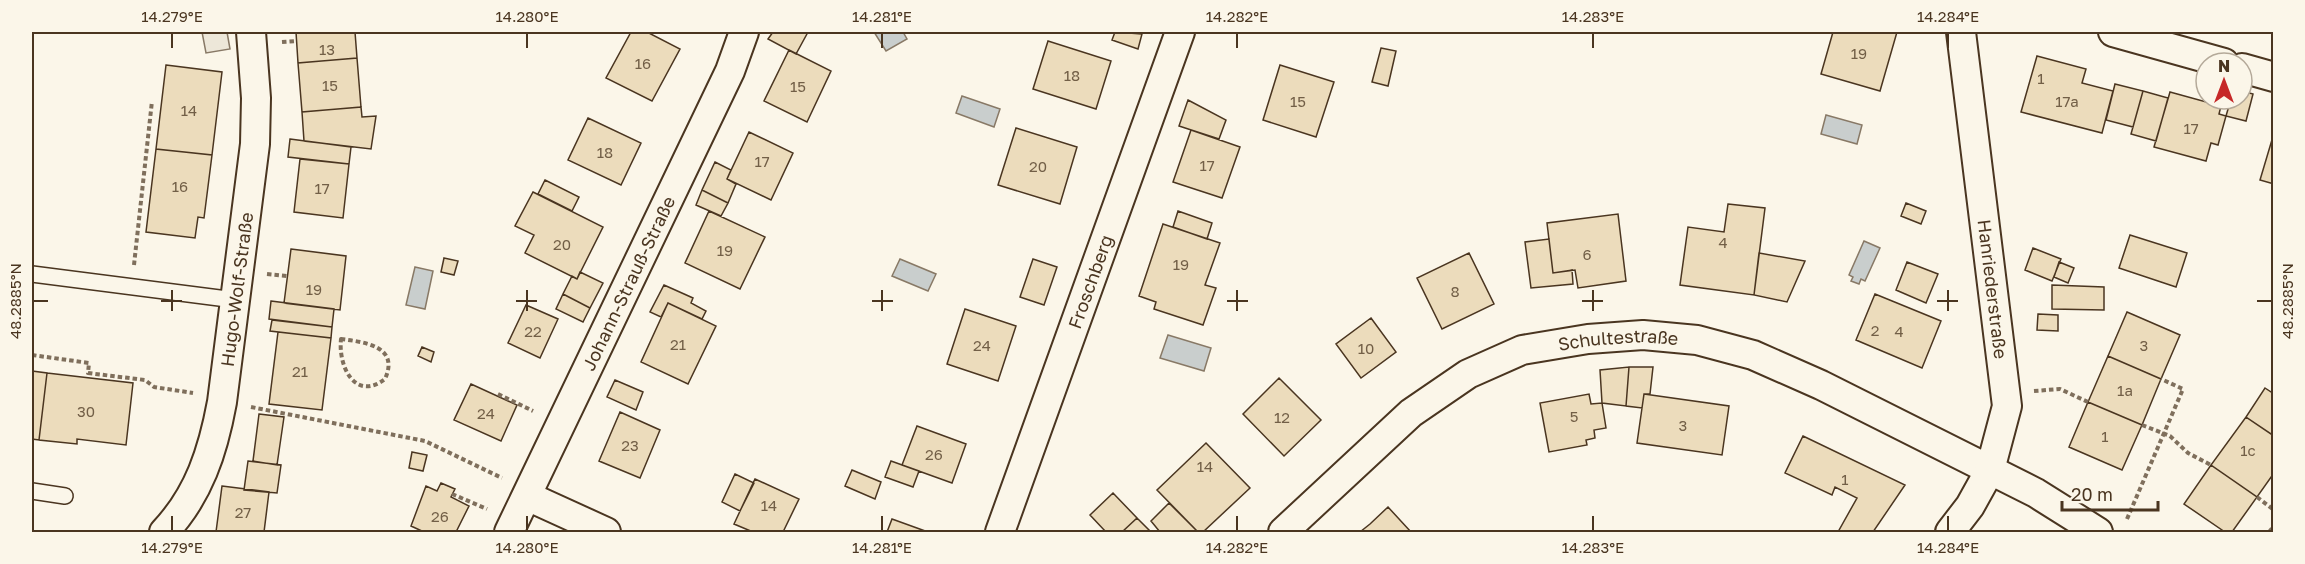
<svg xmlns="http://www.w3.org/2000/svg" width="2305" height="564" viewBox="0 0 2305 564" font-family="'Golos Text',sans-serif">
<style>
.parking{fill:#ede7d9;stroke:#887966;stroke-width:1.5}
.water{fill:#c9cecd;stroke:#887966;stroke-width:1.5}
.building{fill:#ecdcbc;stroke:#4a3520;stroke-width:1.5}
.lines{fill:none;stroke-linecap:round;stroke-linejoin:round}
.service-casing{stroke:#4a3520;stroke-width:18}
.minor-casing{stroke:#4a3520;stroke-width:32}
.path{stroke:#7f6f5c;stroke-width:4;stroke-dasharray:4.5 3;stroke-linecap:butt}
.service{stroke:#fbf6e9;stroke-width:15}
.minor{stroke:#fbf6e9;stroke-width:28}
.ticks{fill:none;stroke:#4a3520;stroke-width:2}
.labels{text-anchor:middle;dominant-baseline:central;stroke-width:4.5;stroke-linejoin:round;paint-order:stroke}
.number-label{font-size:15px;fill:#725f47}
.street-label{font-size:18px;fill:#4a3520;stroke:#fbf6e9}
.neatline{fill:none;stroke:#4a3520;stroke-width:2}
.ticks-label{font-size:15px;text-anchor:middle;fill:#4a3520}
</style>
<rect width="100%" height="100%" fill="#fbf6e9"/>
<path class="parking" d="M202,32H227L230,49L206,53Z"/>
<path class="water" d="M874,32H903L907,39L886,51Z
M962,96L1000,109L994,127L956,113Z
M1826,115L1862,125L1857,144L1821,134Z
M1864,241L1880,248L1865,281L1861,279L1859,284L1851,281L1853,277L1849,275Z
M900,259L936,274L928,291L892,276Z
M415,267L433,271L425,309L406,305Z
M1168,335L1211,348L1204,371L1160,358Z"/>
<path class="building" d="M296,32H355L357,58L298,63Z
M631,32H647L680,49L652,101L606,78Z
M773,32H808L796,54L768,39Z
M1115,32L1142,34L1138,49L1112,40Z
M1833,32H1897L1880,91L1821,74Z
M1048,41L1111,61L1096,109L1033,89Z
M1381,48L1396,51L1388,86L1372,82Z
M789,50L831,71L807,122L764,101Z
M2037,56L2086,69L2082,83L2113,91L2102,133L2021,112Z
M357,58L361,107L302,112L298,63Z
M166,65L222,72L212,155L156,149Z
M1280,65L1334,82L1316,137L1263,120Z
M2115,84L2143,91L2133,127L2106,120Z
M2143,91L2168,98L2156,141L2131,134Z
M2242,91L2253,94L2246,121L2226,116L2231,99H2242Z
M2170,92L2221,106L2219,114L2226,116L2218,145L2211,143L2206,161L2154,147Z
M1188,100L1226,120L1219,139L1179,126Z
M361,107L362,117L376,116L371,149L304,141L302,112Z
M588,118L641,143L621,185L568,160Z
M1016,128L1077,147L1060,204L998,185Z
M1191,130L1240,147L1222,198L1173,182Z
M749,132L793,153L771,200L727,179Z
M2274,133V184L2260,180Z
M290,139L351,147L349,164L288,157Z
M156,149L212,155L204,218L198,217L195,238L146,232Z
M300,159L349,164L343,218L294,212Z
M715,162L731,170L727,179L736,184L728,203L702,190Z
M545,180L579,197L572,211L538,194Z
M702,190L728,203L721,216L696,205Z
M533,192L603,227L577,279L525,253L534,235L515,226Z
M1906,203L1926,211L1921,224L1901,216Z
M1728,204L1765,208L1754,295L1680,285L1688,227L1724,232Z
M709,211L765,237L740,289L685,263Z
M1178,211L1212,223L1207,239L1173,227Z
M1618,214L1626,281L1578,288L1575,270L1553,273L1547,223Z
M1163,224L1220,243L1205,285L1216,288L1203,325L1154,309L1156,302L1139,296Z
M2130,235L2187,253L2176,287L2119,268Z
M1549,239L1553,273L1572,270L1573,284L1531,288L1525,242Z
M2033,248L2061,259L2052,281L2025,270Z
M291,249L346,256L340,310L284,303Z
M1469,253L1494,304L1442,329L1417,278Z
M1759,253L1805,261L1787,302L1754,295Z
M444,258L458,261L454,275L441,272Z
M1033,259L1057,267L1044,305L1020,297Z
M1907,262L1938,274L1926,303L1896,290Z
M2059,262L2074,268L2068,283L2054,277Z
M580,272L603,283L590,308L563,294L572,276L577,279Z
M664,285L693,298L691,303L706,311L702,319L668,303L661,317L650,312Z
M2052,285L2104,287V310L2052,309Z
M563,294L590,308L583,322L556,309Z
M1875,294L1941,321L1922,368L1856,340Z
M271,301L334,309L332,327L269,319Z
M668,303L716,326L688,384L641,362Z
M526,305L558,319L540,358L508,343Z
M965,309L1016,326L998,381L947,364Z
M2127,312L2180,335L2161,379L2108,356Z
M2038,314L2058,315V331L2037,330Z
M1371,318L1396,352L1361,378L1336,344Z
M272,320L332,327L331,338L270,331Z
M278,332L331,338L322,410L269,404Z
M422,347L434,352L431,362L418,356Z
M2108,356L2161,379L2142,425L2088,402Z
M1629,367L1626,406L1602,403L1600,370Z
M1629,367H1653L1650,394H1644L1642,408L1626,406Z
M32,371L47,373L39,440L32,439Z
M47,373L133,383L126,445L77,439V444L39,440Z
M1279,378L1321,420L1284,456L1243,414Z
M615,380L643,392L636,410L607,397Z
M471,384L517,405L501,441L454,420Z
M2265,388L2274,394V436L2246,417Z
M1589,394L1591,404L1602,403L1606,428L1594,430L1595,438L1586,440L1587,445L1549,452L1540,403Z
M1644,394L1729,406L1722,455L1637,443Z
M2088,402L2142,425L2122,470L2069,447Z
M620,412L660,430L640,478L599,461Z
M259,414L284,417L277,465L253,461Z
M2246,417L2274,436V473L2257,497L2211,465Z
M917,426L966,444L952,483L902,465Z
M1803,436L1905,485L1873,532H1838L1857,498L1835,487L1832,495L1785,473Z
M1206,443L1250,488L1203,532H1198L1157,490Z
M412,452L427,455L423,471L409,468Z
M248,461L281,465L277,493L244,490Z
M891,461L919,471L913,487L885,477Z
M2211,465L2257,497L2232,532H2225L2184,504Z
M852,470L881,482L875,499L845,486Z
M735,474L754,483L740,511L722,502Z
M755,479L799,499L783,532H753L734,524Z
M441,483L455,489L451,497L469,506L456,532H424L411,526L426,486L437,491Z
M222,486L269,492L264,532H216Z
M1113,493L1137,518L1122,532H1106L1090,515Z
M1169,503L1198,532H1160L1151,521Z
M1388,507L1411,532H1360L1370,524Z
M1137,518L1151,532H1122Z
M892,519L928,532H887Z"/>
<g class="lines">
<g class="service-casing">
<path id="service" d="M32,274L235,300
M32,491L65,496"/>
</g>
<g class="minor-casing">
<g id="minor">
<path d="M2113,32L2224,63"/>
<path d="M2242,68L2274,77"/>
<path d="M527,496L606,532"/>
<path id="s1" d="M164,532C199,495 213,451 222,402L255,144L256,98L251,32"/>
<path id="s2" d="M509,532L730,71L744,32"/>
<path id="s3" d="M1000,532L1180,32"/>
<path id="s4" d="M1283,532L1411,413L1468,374L1522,350L1588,339L1643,335L1697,340L1753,355L1821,385L2036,493L2098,532"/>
<path d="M1950,532L1970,506L1990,470L2007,406L1961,32"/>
</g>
</g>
<path class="path" d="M282,42L296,41
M134,265L152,101
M267,274L287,276
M341,339C364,342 400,346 385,379C355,402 338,366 341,339Z
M32,355L89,363L88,373L145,380L154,387L193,393
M2034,391L2060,389L2088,402
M498,394L533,411
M251,407L425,441L502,478
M2142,425L2170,436L2188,453L2211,465
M452,494L487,509
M2257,497L2274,510
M2127,519L2183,389L2161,379
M2269,532L2274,526"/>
<use href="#service" class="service"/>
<use href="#minor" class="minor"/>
</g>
<path class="ticks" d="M172,33V48M527,33V48M882,33V48M1237,33V48M1593,33V48M1948,33V48M172,290V311M527,290V311M882,290V311M1237,290V311M1593,290V311M1948,290V311M33,301H48M161,301H182M516,301H537M872,301H893M1227,301H1248M1582,301H1603M1937,301H1958M2257,301H2272M172,516V531M527,516V531M882,516V531M1237,516V531M1593,516V531M1948,516V531"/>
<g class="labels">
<g class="number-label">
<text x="327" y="49">13</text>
<text x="1859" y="53">19</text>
<text x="643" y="63">16</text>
<text x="1072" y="75">18</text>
<text x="2041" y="78">1</text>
<text x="330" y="85">15</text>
<text x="798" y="86">15</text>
<text x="1298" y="101">15</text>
<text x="2067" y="101">17a</text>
<text x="189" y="110">14</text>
<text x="2191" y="128">17</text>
<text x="605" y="152">18</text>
<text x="762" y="161">17</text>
<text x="1207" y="165">17</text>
<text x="1038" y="166">20</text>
<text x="180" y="186">16</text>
<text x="322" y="188">17</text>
<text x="1723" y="242">4</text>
<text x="562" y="244">20</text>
<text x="725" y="250">19</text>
<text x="1587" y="254">6</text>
<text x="1181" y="264">19</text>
<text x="314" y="289">19</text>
<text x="1455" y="291">8</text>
<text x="1875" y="330">2</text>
<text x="533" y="331">22</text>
<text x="1899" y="331">4</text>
<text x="678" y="344">21</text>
<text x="982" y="345">24</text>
<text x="2144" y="345">3</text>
<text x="1366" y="348">10</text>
<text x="300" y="371">21</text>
<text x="2125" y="390">1a</text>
<text x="86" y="411">30</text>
<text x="486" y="413">24</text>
<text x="1574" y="416">5</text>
<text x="1282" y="417">12</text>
<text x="1683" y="425">3</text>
<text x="2105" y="436">1</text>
<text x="630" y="445">23</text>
<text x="2248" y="450">1c</text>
<text x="934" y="454">26</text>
<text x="1205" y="466">14</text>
<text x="1845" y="479">1</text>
<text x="769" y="505">14</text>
<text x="243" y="512">27</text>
<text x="440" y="516">26</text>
</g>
<g class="street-label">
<text stroke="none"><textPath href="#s3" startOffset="266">Froschberg</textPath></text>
<text stroke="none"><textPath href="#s2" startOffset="276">Johann-Strauß-Straße</textPath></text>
<text stroke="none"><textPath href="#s1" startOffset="258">Hugo-Wolf-Straße</textPath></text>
<text transform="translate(1993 289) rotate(83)">Hanriederstraße</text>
<text stroke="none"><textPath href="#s4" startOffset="400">Schultestraße</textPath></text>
</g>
</g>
<rect width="2305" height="564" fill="none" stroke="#fbf6e9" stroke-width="66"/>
<g transform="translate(2224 81)"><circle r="28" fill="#fbf6e9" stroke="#b4a999" stroke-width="1.5"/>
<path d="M0-4.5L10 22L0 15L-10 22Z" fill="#c62828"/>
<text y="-9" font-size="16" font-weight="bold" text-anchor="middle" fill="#4a3520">N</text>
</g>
<path d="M2062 501v9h96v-9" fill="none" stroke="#4a3520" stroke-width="3"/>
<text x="2071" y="501" font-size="18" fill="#4a3520" stroke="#fbf6e9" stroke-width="4.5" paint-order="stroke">20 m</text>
<rect x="33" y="33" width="2239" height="498" class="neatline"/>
<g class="ticks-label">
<text x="172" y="22">14.279°E</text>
<text x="527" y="22">14.280°E</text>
<text x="882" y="22">14.281°E</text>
<text x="1237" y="22">14.282°E</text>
<text x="1593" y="22">14.283°E</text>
<text x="1948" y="22">14.284°E</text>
<text transform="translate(16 301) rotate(-90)" y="5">48.2885°N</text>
<text transform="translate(2288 301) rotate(-90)" y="5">48.2885°N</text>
<text x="172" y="553">14.279°E</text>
<text x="527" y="553">14.280°E</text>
<text x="882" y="553">14.281°E</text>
<text x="1237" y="553">14.282°E</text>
<text x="1593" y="553">14.283°E</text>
<text x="1948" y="553">14.284°E</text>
</g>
</svg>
